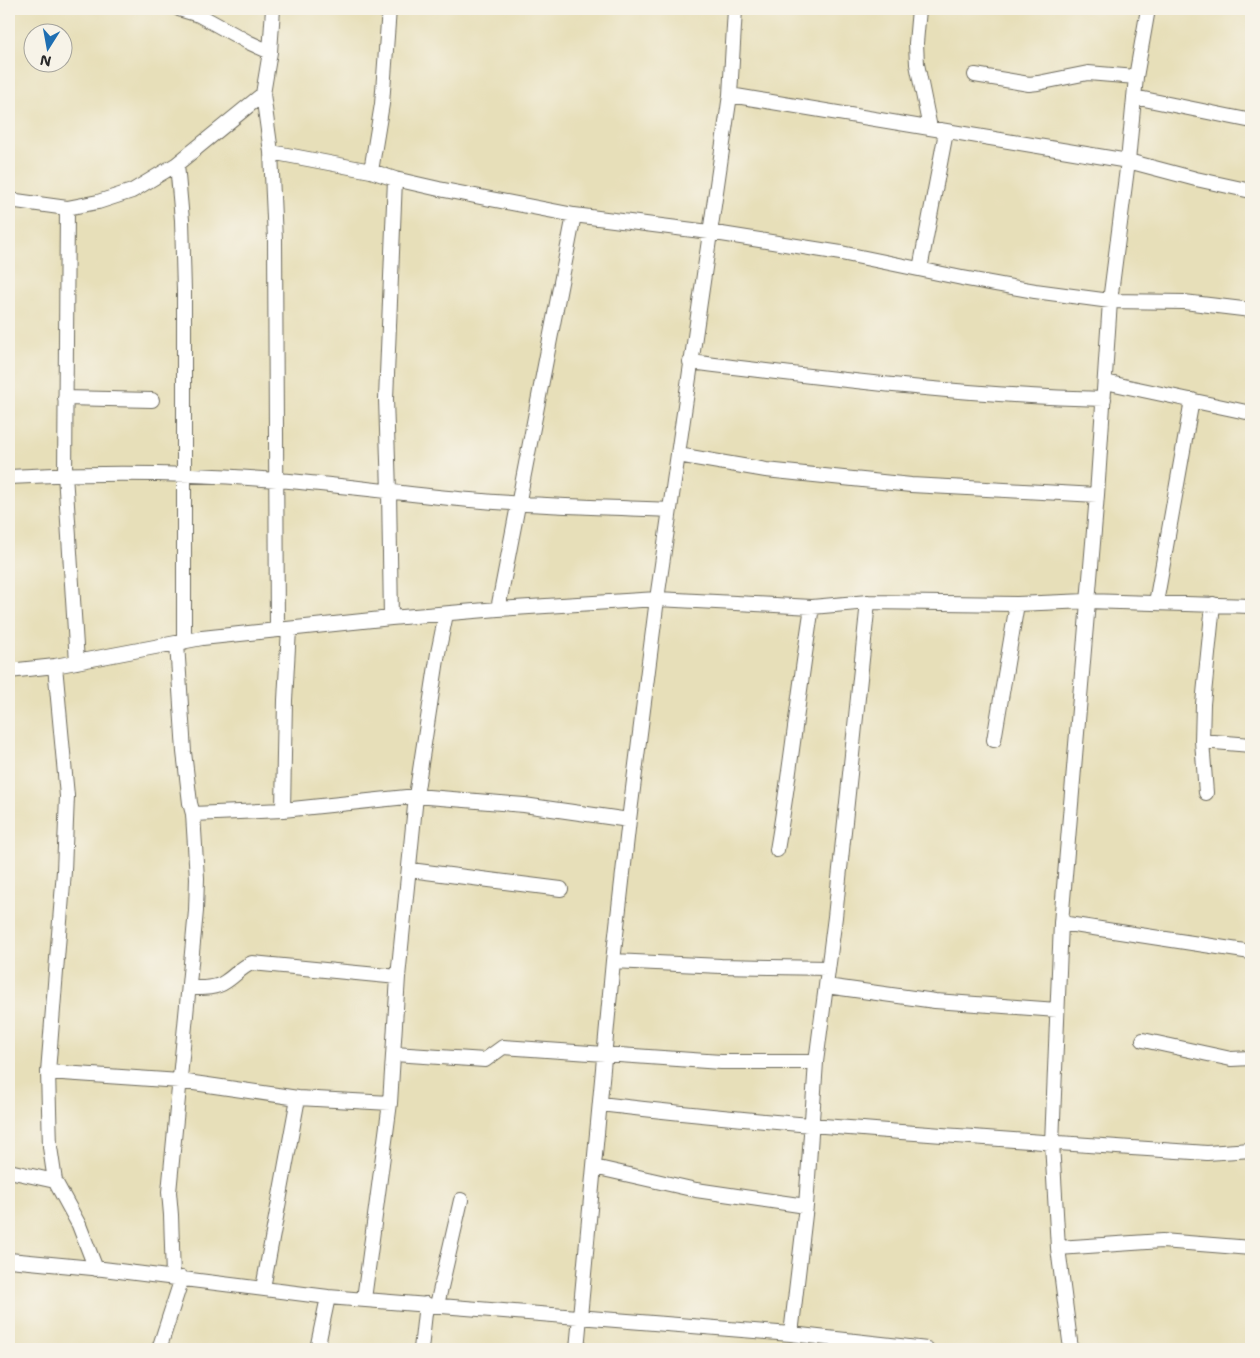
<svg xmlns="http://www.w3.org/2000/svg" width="1260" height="1358" viewBox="0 0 1260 1358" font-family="'Shantell Sans',sans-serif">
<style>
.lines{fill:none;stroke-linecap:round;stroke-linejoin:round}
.minor-casing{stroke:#6d6a5d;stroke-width:16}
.minor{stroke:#fff;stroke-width:14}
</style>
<rect width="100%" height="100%" fill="#f7f3e8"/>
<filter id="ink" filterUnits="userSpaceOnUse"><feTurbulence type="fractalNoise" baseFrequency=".02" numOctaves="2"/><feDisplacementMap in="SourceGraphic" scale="10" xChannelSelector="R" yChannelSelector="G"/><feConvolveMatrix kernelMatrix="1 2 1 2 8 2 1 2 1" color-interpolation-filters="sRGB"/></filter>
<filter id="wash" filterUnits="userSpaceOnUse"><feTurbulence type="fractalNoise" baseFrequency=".0096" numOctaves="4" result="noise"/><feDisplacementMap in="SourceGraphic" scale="20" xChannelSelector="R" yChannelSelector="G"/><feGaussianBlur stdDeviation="1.12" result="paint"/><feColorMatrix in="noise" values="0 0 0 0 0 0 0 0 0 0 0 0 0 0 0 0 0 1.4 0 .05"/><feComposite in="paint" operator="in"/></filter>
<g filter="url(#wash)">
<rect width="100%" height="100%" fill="#e7dfb9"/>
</g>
<g filter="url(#ink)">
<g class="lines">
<g class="minor-casing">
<path id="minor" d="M179,9L199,15L248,42L270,52
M273,9L270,52L263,94L271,152L371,171L395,179L439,189L574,215L709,232L841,253L962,278L1035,291L1110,301L1184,302L1251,310
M919,9L916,43L917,64L930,128
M975,75L1029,84L1038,83L1088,73L1136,77
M730,95L1128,161L1196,179L1251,191
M1134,97L1247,120
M271,152L275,240L277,630
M177,164L182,220L184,291V642
M371,171L382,104L389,9
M9,200L67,208L98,202L132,191L177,164L263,94
M67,208L65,474L77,662
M920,269L946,132
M690,362C827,378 965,396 1104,399
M1105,382L1251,413
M65,398L152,400
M678,455L766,470L911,485L1097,495
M9,477C98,472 189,473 277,480C342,485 405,494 470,500C536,506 603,507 670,510
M1156,603L1192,400
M498,609L574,215
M391,618L389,491L386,399L395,179
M55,666L67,796L64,871L48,1072L50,1147L55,1181L79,1225L96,1269
M9,671L55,666L202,638L391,618L498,609L657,599L812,607L868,602L1017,604L1087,601L1251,606
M994,740L1017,604
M1202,741L1251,745
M1206,793L1202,741L1203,704L1213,604
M283,810L285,700L289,629
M193,814L283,810L416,796L524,805L629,820
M777,850C791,769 799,688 812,607
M410,870L561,889
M1061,923L1251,952
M613,961L721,966L828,968
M826,986L935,1001L1057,1010
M189,988C201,988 215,989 225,982C235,976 241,967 252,963L398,977
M1143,1040L1231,1059L1251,1058
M394,1054L485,1060L503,1047L721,1062H816
M48,1072L180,1081L298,1098L390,1103
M600,1104C802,1128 1005,1139 1207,1153L1251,1150
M594,1167L696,1190L806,1206
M9,1171L55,1181
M1058,1248L1162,1241L1251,1248
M9,1260L103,1269L328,1297L791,1334L927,1349
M173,1277L171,1215L169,1192L196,911L197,878L193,814L190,803L184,752L177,643
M263,1288L298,1098
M364,1299L390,1103L398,977L416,796L438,653L446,614
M437,1305L461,1200
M791,1334L806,1206L816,1062L835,917L868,602
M159,1349L182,1278
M317,1349L328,1297
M421,1349L426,1304
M577,1349L613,961L629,820L657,599L730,95L735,9
M1071,1349L1058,1248L1052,1143L1061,923L1097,495L1110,301L1128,161L1136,77L1148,9"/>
</g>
<use href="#minor" class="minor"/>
</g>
</g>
<rect width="1260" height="1358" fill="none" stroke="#f7f3e8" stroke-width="30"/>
<g transform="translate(48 48) rotate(191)"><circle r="24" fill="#f7f3e8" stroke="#a5a39c"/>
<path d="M0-4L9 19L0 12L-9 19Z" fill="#1f6fb2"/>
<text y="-8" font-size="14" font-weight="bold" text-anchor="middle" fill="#2b2b2b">N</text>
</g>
</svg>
